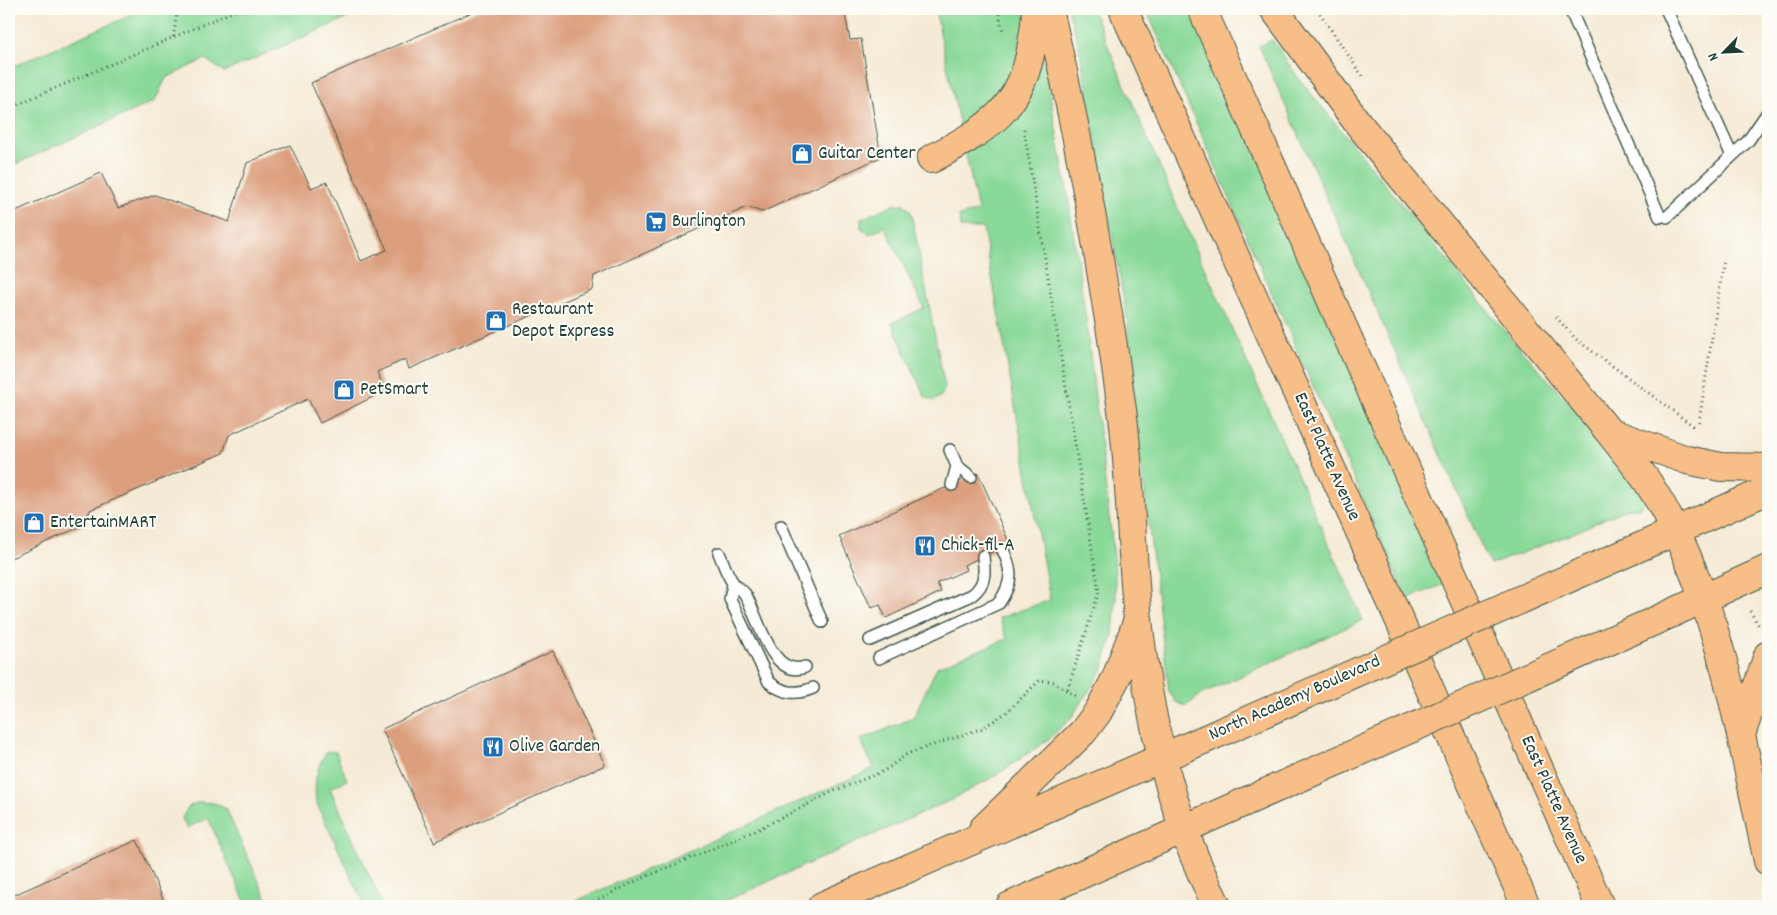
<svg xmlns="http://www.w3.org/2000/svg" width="1777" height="915" viewBox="0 0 1777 915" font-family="Dekko,sans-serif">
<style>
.green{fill:#89d999;stroke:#548b66}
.building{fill:#dc9f7e}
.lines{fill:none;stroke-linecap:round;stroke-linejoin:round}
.service-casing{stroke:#3f574c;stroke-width:14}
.trunk-casing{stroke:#3f574c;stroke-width:30}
.path{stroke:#3f574c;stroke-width:3;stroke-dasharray:1 4;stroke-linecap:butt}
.service{stroke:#fff;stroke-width:11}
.trunk{stroke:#f7be87;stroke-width:28}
.trunk-bridge-casing{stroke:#3f574c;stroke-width:30;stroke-linecap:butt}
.trunk-bridge{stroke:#f7be87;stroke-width:28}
.labels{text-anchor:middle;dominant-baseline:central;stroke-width:4;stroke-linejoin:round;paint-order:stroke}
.poi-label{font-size:19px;fill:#1f3d34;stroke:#fdfcf7;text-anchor:start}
.street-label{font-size:19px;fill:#1f3d34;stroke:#fdfcf7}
</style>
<rect width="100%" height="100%" fill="#fdfcf7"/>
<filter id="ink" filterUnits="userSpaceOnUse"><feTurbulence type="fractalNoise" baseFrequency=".02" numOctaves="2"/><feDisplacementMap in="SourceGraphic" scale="10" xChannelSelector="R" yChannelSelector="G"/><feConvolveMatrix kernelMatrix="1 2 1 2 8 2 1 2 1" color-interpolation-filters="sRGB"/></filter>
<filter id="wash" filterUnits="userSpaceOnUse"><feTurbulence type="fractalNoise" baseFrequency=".0096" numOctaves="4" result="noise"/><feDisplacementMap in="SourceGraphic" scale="20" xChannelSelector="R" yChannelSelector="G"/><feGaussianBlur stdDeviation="1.12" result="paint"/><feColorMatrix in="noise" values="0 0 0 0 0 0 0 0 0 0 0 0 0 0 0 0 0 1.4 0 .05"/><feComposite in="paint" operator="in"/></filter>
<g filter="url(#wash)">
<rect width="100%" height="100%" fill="#f5ead5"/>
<path class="green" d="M145,9H368L224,72L205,59L166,78L155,101L9,167V68Z
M935,9H1032L1041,45L1068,196L1086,320L1114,558L1116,599L1113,635L1102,671L1071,718L1049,739L995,776L951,800L714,906H565L874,768L860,740L913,718L937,667L1007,639L999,618L1050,600L983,228H961L959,216L978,211Z
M1068,9H1092L1182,218L1363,620L1202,694L1186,706L1176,702L1169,692L1134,404L1127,318L1080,51Z
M1146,9H1192L1449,582L1407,599Z
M1272,40L1300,80L1513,341L1611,449L1645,501L1639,508H1628L1569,535L1490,565L1259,46Z
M904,204L911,212L945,388L941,396L934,401L925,397L892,323L924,308L885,227L869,234L861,228V219L892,205Z
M327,751L336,752L347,780L330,788L383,906H365L316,802C314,783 316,767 327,751Z
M199,802L214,803L226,809L270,906H247L208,818L187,828L182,818L188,807Z"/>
<g id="blocks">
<path class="building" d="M479,9H844L850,40L861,39L881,157L762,212L747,207L594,276L592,289L409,369L406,359L377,372L385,391L320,423L308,399L229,435L223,453L90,510L84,525L9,559V214L101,173L118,208L155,195L229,222L247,163L290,145L311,188L327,182L361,261L387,250L311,83Z
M978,473L1010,544L964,565L966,570L937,583L941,592L886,618L880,605L871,608L839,536Z
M553,651L605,765L434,842L382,729Z
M137,840L166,906H9V895H14Z"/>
</g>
</g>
<g filter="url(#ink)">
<use href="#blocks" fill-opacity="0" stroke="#3f574c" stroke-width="1"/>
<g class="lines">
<g class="service-casing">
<path id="service" d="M1570,9L1660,217
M1666,9L1732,156
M1667,217L1748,141L1768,112
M950,450L957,466L971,477
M952,485L957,466
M781,526L822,622
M719,553C723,562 727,576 734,584C737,588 742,590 745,594C758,615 771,680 805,667
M733,584L730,599L769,682C784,694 796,695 813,688
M870,640L972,595C986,584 985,573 983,556
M879,658L999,603C1013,582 1013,571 1002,548"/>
</g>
<g class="trunk-casing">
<path id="trunk" d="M1049,9C1080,143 1105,280 1123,417C1131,484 1131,552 1138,619C1149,719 1171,816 1217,906
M1123,9L1370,554L1526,906
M1202,9L1600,906
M1274,9L1357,122L1609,432L1687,460L1721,467L1768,468
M931,159C985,130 1023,110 1032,43C1034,32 1036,20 1036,9
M1609,432C1622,449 1637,466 1649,484C1697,559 1722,649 1741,735
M1633,550L1768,490
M1659,619L1768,569
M1768,655L1741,735L1768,861
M983,829L1083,732L1098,712L1116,678L1137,622
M822,906L1203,740
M1010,906L1247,801"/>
</g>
<path class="path" d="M998,9L1003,33
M1317,9L1363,77
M173,37L178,9
M9,108L239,9
M1024,129L1099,592L1067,691
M1556,317L1577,340L1696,428
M1699,422L1724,259
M1750,611L1759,626
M585,906L636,881L759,829L832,792L884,771L907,754L983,728L1007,712L1040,680L1054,682L1075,696"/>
<use href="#service" class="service"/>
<use href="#trunk" class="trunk"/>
<g class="trunk-bridge-casing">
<path id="trunk-bridge" d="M1203,740L1633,550
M1247,801L1659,619"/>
</g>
<use href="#trunk-bridge" class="trunk-bridge"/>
</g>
</g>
<defs>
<g id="shop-square" transform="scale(1.125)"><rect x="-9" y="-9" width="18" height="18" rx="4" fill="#1f6fb2" stroke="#fdfcf7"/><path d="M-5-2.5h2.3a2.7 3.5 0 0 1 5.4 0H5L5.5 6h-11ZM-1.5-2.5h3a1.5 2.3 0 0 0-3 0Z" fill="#fff"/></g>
<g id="supermarket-square" transform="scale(1.125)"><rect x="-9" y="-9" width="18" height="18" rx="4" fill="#1f6fb2" stroke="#fdfcf7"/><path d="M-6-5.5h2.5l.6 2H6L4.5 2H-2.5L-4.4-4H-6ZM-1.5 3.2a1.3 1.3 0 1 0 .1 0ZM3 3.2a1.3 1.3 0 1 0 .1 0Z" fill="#fff"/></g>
<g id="restaurant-square" transform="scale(1.125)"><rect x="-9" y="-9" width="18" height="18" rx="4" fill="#1f6fb2" stroke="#fdfcf7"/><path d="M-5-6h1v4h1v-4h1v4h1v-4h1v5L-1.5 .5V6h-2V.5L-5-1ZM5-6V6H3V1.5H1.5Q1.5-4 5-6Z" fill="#fff"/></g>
</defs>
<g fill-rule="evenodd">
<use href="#shop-square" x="802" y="154"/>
<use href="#supermarket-square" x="656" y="222"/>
<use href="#shop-square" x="496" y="321"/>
<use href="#shop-square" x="344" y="390"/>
<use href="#shop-square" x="34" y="523"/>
<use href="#restaurant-square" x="925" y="546"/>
<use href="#restaurant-square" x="493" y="747"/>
</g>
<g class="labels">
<g class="poi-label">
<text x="818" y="154">Guitar Center</text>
<text x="672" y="222">Burlington</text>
<text x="512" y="310">Restaurant<tspan x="512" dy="22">Depot Express</tspan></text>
<text x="360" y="390">PetSmart</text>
<text x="50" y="523">EntertainMART</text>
<text x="941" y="546">Chick-fil-A</text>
<text x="509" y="747">Olive Garden</text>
</g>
<g class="street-label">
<text transform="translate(1326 457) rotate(66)">East Platte Avenue</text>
<text transform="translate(1295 699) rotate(-24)">North Academy Boulevard</text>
<text transform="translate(1553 800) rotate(66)">East Platte Avenue</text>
</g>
</g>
<rect width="1777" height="915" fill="none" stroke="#fdfcf7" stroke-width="30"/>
<g transform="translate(1724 52) rotate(246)" stroke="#fdfcf7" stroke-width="4" paint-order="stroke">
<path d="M0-4L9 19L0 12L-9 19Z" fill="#1f3d34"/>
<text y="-8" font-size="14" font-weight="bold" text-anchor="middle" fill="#1f3d34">N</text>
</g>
</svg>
